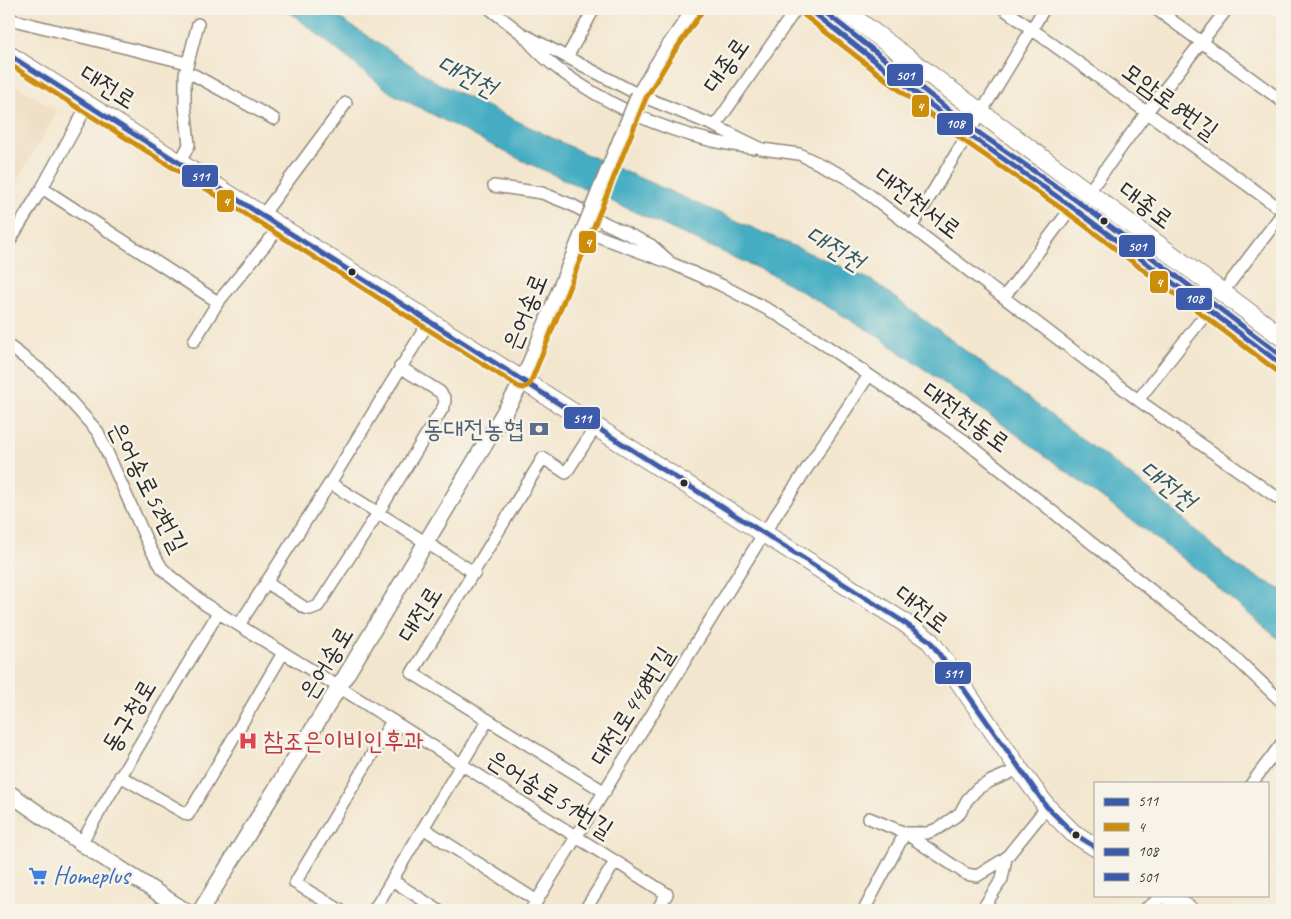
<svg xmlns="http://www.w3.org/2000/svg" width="1291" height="919" viewBox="0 0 1291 919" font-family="Caveat,'Poor Story',sans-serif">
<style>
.built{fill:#ecd8ba}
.water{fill:#44adc3;stroke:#386c77}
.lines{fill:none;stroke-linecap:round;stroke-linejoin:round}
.minor-casing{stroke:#8f887c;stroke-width:14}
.secondary-casing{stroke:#8f887c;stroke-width:18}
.primary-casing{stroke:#8f887c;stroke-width:20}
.minor{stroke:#fff;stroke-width:11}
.secondary{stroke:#fff;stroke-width:15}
.primary{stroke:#fff;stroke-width:18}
.secondary-bridge-casing{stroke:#8f887c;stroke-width:18;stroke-linecap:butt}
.secondary-bridge{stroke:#fff;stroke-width:15}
.bus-1-casing{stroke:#f7f3e8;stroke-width:9}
.bus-2-casing{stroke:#f7f3e8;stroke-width:9}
.bus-3-casing{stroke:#f7f3e8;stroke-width:9}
.bus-4-casing{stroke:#f7f3e8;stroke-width:9}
.bus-1{stroke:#3d5bab;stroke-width:5}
.bus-2{stroke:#ce8d09;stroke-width:5}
.bus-3{stroke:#3d5bab;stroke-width:5}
.bus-4{stroke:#3d5bab;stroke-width:5}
.bus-dot{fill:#2b2b2b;stroke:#f7f3e8;stroke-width:2}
.labels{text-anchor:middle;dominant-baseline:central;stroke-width:5;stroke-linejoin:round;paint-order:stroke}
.street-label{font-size:25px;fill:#2b2b2b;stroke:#f7f3e8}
.service-label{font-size:25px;fill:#4e5e75;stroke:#f7f3e8;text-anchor:end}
.health-label{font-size:25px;fill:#be3a42;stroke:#f7f3e8;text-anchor:start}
.shop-label{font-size:25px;fill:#366cbe;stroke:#f7f3e8;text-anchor:start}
.water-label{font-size:26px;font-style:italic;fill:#345860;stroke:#f7f3e8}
.line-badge{stroke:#f7f3e8;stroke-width:2}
.badge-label{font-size:14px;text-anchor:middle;font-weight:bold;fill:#fff}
</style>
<rect width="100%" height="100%" fill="#f7f3e8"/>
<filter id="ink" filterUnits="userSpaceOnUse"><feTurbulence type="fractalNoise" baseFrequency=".02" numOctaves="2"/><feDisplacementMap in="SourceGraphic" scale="10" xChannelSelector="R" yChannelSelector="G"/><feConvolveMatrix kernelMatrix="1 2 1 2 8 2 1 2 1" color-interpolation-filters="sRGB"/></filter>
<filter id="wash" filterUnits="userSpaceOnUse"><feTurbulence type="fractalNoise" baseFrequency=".0096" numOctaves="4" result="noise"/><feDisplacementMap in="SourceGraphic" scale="20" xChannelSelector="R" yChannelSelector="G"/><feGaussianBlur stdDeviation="1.12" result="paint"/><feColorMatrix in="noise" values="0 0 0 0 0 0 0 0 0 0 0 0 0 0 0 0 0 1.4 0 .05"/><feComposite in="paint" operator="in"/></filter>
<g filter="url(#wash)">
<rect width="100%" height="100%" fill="#f3e6ce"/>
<path class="built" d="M9,81L58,111L9,194Z"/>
<path class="water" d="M286,9H326L438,83L590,156L873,281L1151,491L1236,566L1282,590V642L1185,560L1012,431L873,333L775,276L517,158L391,93Z"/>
</g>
<g filter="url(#ink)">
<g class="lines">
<g class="minor-casing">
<path id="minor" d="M490,9L521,33L639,95L715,126L762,149L799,154L846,177L1138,400L1282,501
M1004,9L1282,210
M1156,9L1282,101
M9,19L187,63
M525,37C544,61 569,78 596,94C645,123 695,141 753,148
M567,57L594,9
M185,74L194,75L274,119
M715,126L796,9
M180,162L189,145L185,105V74L198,24
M494,186L542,193L572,205L605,223L651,245L668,260
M42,188L218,302
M1088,193L1147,112L1227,9
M262,216L346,103
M912,226L1044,9
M584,231L673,264L721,285L771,311L815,338L965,441L1109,557L1226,649L1282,702
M9,242L42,188L88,104
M1222,293L1282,214
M1004,297L1072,207
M194,341L218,302L280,227
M9,346L47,375L98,432L150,548L162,568L170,576L206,605L339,687L667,894L657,910
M1138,400L1209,310
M596,426L566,473L543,458L412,673L605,792
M330,483L475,573
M266,582L305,608L310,609L318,606L378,513L444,406L445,399L440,392L400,367
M239,625L330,483L430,320
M120,776L188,815L283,653
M1252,783L1282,743
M869,818L905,833L966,874L977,876L1006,858
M423,828L537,901
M81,843L218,613
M392,880L438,910
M340,910L295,883L392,721
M374,910L488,720
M531,910L764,533L869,375
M585,910L615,862
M864,910L905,833H927L939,828L960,813L967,800L977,789L991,781L1019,769
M982,910L1002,879L1006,858L1047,807
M1144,910L1165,895"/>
</g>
<g class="secondary-casing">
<path id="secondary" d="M639,95L666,51L695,9
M9,793L81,843L184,910
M201,910L339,687L523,381L586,225"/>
</g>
<g class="primary-casing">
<path id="primary" d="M809,9L968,134L1072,207L1282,365
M842,9L1282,337
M9,55L899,619L930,641L958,680L1019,769L1047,807L1073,833L1095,847
M1166,895L1189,910"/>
</g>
<use href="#minor" class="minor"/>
<use href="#secondary" class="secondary"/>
<use href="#primary" class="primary"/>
<g class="secondary-bridge-casing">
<path id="secondary-bridge" d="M586,225L639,95"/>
</g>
<use href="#secondary-bridge" class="secondary-bridge"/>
<g class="bus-1-casing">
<path id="bus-1" d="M9,55L899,619L930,641L1047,807L1073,833L1095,847"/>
</g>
<g class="bus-2-casing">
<path id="bus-2" d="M804,15L963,140L1068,213L1277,371
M9,64L519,387L524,388L530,384L646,98L672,55L701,13"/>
</g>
<g class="bus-3-casing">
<path id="bus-3" d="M809,9L968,134L1072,207L1282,365"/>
</g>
<g class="bus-4-casing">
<path id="bus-4" d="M821,9L972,128L1077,201L1282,356"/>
</g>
<use href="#bus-1" class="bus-1"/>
<use href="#bus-2" class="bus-2"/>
<use href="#bus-3" class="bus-3"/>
<use href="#bus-4" class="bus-4"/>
</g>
</g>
<defs>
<g id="bank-bare" transform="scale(1.5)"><path d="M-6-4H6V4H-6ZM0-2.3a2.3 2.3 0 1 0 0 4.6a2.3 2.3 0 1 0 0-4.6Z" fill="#5c6f8a" stroke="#f7f3e8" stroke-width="2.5" paint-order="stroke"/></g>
<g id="hospital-bare" transform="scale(1.5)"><path d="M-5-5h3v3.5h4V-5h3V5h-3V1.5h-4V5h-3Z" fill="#e0444e" stroke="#f7f3e8" stroke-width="2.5" paint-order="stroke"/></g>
<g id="supermarket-bare" transform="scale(1.5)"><path d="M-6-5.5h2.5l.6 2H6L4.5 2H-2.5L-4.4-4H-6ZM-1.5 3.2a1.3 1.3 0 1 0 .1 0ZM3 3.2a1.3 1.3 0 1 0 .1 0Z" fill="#3f7fe0" stroke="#f7f3e8" stroke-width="2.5" paint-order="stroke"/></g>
</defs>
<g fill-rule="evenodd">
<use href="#bank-bare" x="539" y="429"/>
<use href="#hospital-bare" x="248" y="741"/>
<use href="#supermarket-bare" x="38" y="876"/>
</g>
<g class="bus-dot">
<circle cx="1104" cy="221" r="4.5"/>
<circle cx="352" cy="272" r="4.5"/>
<circle cx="684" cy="483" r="4.5"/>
<circle cx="1076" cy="835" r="4.5"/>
</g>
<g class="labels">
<g class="street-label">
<text transform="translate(726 65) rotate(-55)">대종로</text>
<text transform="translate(108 87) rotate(32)">대전로</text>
<text transform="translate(1170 101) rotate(36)">모암로8번길</text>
<text transform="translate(918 203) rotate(37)">대전천서로</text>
<text transform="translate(1146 205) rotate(37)">대종로</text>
<text transform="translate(525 312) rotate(-68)">은어송로</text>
<text transform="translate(966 417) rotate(36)">대전천동로</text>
<text transform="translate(148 487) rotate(63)">은어송로52번길</text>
<text transform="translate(922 609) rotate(38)">대전로</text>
<text transform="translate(420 614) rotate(-58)">대전로</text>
<text transform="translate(326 663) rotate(-59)">은어송로</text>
<text transform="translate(632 706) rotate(-58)">대전로448번길</text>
<text transform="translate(129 716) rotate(-59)">동구청로</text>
<text transform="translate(550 794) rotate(32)">은어송로51번길</text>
</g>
<g class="service-label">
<text x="524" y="429">동대전농협</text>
</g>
<g class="health-label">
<text x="263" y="741">참조은이비인후과</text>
</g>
<g class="shop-label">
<text x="53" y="876">Homeplus</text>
</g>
<g class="water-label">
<text transform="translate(467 76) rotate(27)">대전천</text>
<text transform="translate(835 248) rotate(31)">대전천</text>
<text transform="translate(1168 485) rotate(38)">대전천</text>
</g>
</g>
<g class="line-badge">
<rect x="886" y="63" width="38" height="24" rx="5" fill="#3d5bab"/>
<rect x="911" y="94" width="19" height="24" rx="5" fill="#ce8d09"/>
<rect x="936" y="112" width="38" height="24" rx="5" fill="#3d5bab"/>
<rect x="181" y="164" width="38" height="24" rx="5" fill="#3d5bab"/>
<rect x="216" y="189" width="19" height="24" rx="5" fill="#ce8d09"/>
<rect x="578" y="230" width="19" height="24" rx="5" fill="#ce8d09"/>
<rect x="1118" y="234" width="38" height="24" rx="5" fill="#3d5bab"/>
<rect x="1149" y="270" width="20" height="24" rx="5" fill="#ce8d09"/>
<rect x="1175" y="287" width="38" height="24" rx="5" fill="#3d5bab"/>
<rect x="563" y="406" width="38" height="24" rx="5" fill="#3d5bab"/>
<rect x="934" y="661" width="38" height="24" rx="5" fill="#3d5bab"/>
</g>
<g class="badge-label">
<text x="905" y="80">501</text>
<text x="920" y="111">4</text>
<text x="955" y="128">108</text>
<text x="200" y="181">511</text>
<text x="226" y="206">4</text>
<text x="588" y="247">4</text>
<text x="1137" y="251">501</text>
<text x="1159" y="287">4</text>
<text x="1194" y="303">108</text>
<text x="582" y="423">511</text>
<text x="953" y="678">511</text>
</g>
<rect width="1291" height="919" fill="none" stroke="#f7f3e8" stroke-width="30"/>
<rect x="1094" y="782" width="175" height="115" fill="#f7f3e8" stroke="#a5a39c"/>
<rect x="1104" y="798" width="25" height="8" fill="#3d5bab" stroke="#a5a39c"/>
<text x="1138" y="806" font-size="15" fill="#2b2b2b">511</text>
<rect x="1104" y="823" width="25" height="8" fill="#ce8d09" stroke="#a5a39c"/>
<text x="1138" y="832" font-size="15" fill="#2b2b2b">4</text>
<rect x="1104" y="848" width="25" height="8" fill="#3d5bab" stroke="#a5a39c"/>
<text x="1138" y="856" font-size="15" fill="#2b2b2b">108</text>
<rect x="1104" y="873" width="25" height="8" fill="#3d5bab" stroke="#a5a39c"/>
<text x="1138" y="882" font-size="15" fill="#2b2b2b">501</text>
</svg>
